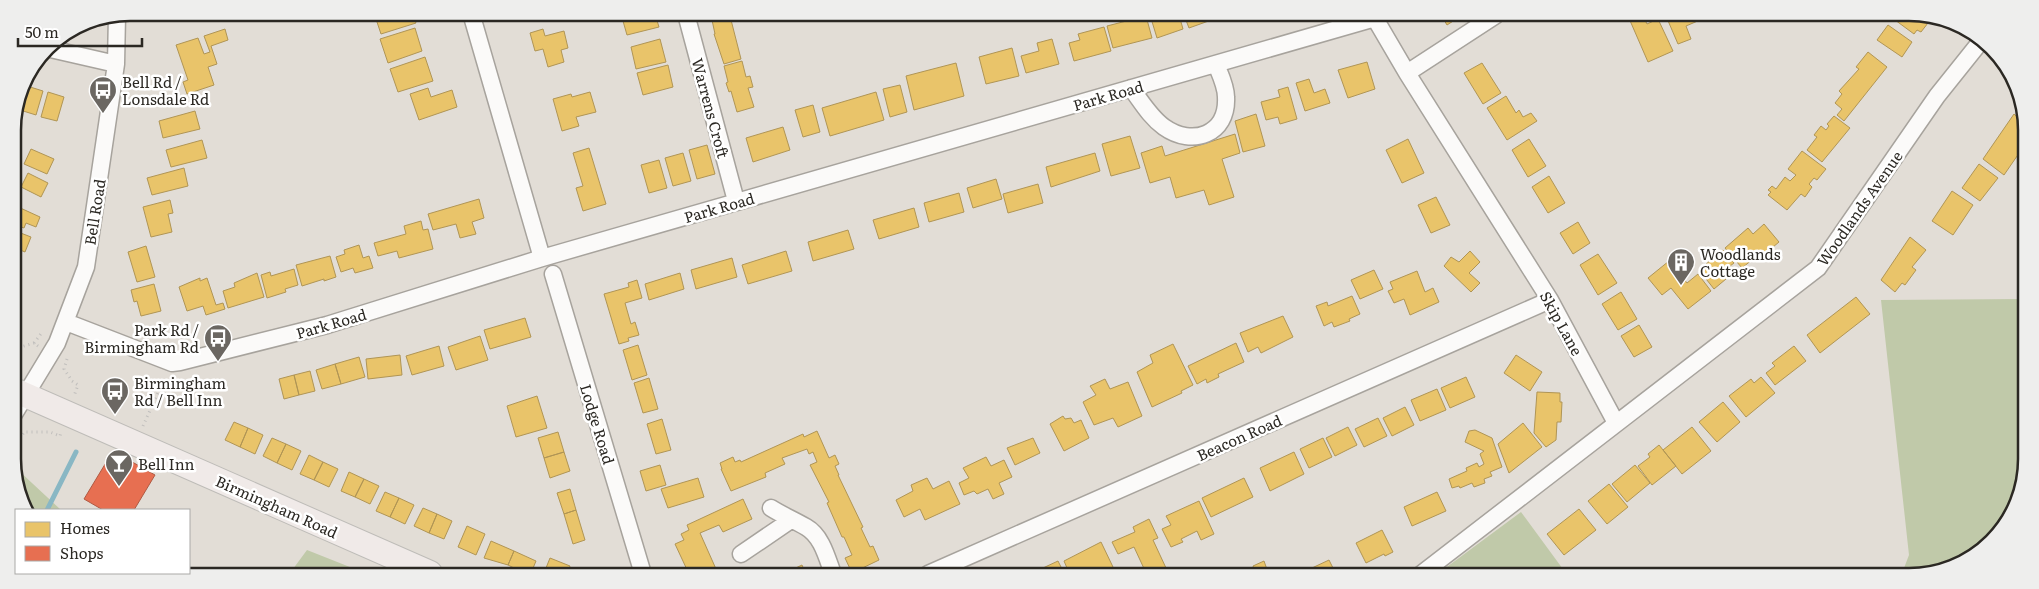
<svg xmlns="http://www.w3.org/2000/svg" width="2039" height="589" viewBox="0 0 2039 589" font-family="Literata,serif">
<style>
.green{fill:#c0c9a9}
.homes{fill:#e9c46a;stroke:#b09555}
.shops{fill:#e76f51;stroke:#af5a43}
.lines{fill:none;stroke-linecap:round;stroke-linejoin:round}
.stream{stroke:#89b7c4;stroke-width:5}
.minor-casing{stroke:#a7a39d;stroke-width:19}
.highway-casing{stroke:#bebcb8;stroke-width:26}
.path{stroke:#c1bfbd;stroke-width:3;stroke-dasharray:1 4;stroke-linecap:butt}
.minor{stroke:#fbfaf9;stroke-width:16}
.highway{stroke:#f0eae8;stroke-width:24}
.labels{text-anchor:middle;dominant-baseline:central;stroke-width:5;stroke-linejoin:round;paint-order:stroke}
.poi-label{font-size:15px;fill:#2b2823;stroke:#fff;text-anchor:start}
.street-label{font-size:15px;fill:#2b2823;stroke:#fff}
.rim{fill:none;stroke:#2b2823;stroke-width:2.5}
</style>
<rect width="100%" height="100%" fill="#e2ddd6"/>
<path class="green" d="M2023,299V489L1986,547L1953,568L1916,576H1901L1909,555L1881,300Z
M18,470L61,510H29C23,499 10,482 18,470Z
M1521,512L1568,576L1436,575Z
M307,550L365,573H290Z"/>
<path class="homes" d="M180,13H198L199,15L182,20Z
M374,13H412L416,23L381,34Z
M621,14H655L659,27L627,35Z
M1150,15H1179L1183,29L1157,38Z
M1184,15H1216L1217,18L1189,28Z
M1441,15H1460L1461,16L1447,25Z
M730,16L741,59L724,64L714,34H715L712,20Z
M1146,16L1152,38L1113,48L1107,26Z
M1628,16H1643L1647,24L1658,19L1673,51L1648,62Z
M1666,16H1699L1700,20L1686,26L1691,39L1678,44Z
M1898,16H1929L1926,22L1928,23L1921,32L1917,30L1914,34L1895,20Z
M1888,25L1912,42L1902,57L1877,40Z
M1104,27L1111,51L1074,61L1069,43L1080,40L1078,34Z
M415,28L422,51L388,63L380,39Z
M225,29L228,40L211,46L217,64L208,67L214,85L187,94L183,82L188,80L176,45L198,38L204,54L210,52L204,36Z
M543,29L545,36L564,31L568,48L561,50L564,62L548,67L543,49L535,51L530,33Z
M660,39L666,62L636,69L631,47Z
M1052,39L1059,64L1026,73L1021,56L1039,51L1037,43Z
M1012,48L1019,76L986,84L979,57Z
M1868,52L1887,67L1844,121L1837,115L1842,109L1835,103L1842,94L1839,91L1859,69L1856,67Z
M425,57L433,81L398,92L390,69Z
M742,61L746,77L750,76L753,87L748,88L754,107L737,112L731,91L729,92L726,83L728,82L724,66Z
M1367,62L1375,89L1348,98L1338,70Z
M956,63L964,96L914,110L906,76Z
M1482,63L1501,93L1483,104L1464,73Z
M668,65L673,87L643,95L637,73Z
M1309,79L1314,93L1325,89L1330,103L1305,111L1296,83Z
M900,85L907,112L890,117L883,89Z
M27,86L43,91L36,115L20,110Z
M1288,87L1297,119L1280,124L1278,117L1266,120L1261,102L1280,97L1278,90Z
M428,88L431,97L452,90L457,107L419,120L410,94Z
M48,92L64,97L57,121L41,117Z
M590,92L596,112L576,117L579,126L562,131L553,99L571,94L572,97Z
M876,92L884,120L830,136L822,108Z
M1506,96L1516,113L1519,110L1523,117L1531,113L1537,121L1507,140L1487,108Z
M813,105L820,132L803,137L795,110Z
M195,111L200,129L163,138L159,121Z
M1256,114L1265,146L1243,152L1235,121Z
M2014,114L2024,123V146L2004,175L1983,159Z
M1834,116L1850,128L1822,162L1807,150L1817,137L1814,135L1821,126L1826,130L1829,126L1827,124Z
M783,127L790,150L753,162L746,138Z
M1235,134L1240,153L1222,159L1234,197L1209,205L1204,190L1176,198L1170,177L1150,183L1141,153L1162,146L1165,156Z
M1130,136L1140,168L1111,176L1102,144Z
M1408,139L1424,173L1402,183L1386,150Z
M1529,139L1546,166L1528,177L1512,150Z
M202,140L207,158L171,167L166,150Z
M707,145L715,174L697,179L689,150Z
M589,148L606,204L583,211L576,188L583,186L573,153Z
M31,149L54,159L47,174L24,164Z
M1802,151L1826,169L1817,180L1814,178L1809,184L1812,187L1805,197L1801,194L1787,210L1768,195L1771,192L1768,190L1772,186L1776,189L1785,177L1790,181L1796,175L1788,169Z
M683,153L691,181L673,186L665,158Z
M1095,153L1100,171L1051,187L1046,167Z
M659,160L667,188L649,193L641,165Z
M1979,164L1998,178L1980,201L1962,188Z
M184,168L188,186L152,195L147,178Z
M28,173L48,183L41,197L21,187Z
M1549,176L1565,203L1548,213L1532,187Z
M996,179L1002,199L973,208L967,188Z
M1038,184L1043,203L1008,213L1003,194Z
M1952,191L1973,205L1953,235L1932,221Z
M959,193L964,212L929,222L924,203Z
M1436,197L1450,225L1431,233L1418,205Z
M479,199L484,218L472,222L476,234L460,238L456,224L433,230L428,214Z
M170,200L173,213L168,214L172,232L151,237L143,207Z
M16,206L40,217L36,227L26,223L24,228L13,224V212Z
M914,208L919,227L879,239L873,220Z
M421,221L423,230L428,229L433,249L399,258L397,251L378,256L374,243L406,234L404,226Z
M1578,222L1590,243L1573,254L1560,233Z
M1764,224L1779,242L1755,262L1753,259L1742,268L1725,248L1748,228L1753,234Z
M13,230L31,237L25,252L13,247Z
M848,230L854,249L813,261L808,242Z
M1910,237L1926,250L1912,267L1916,270L1905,285L1902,283L1895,292L1881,280Z
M359,245L363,258L369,256L373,268L355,273L353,268L341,272L336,257L345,254L344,250Z
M146,246L155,277L137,282L128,252Z
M1723,250L1734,263L1730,266L1733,270L1724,277L1726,279L1714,289L1699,270Z
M786,251L792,271L748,284L742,265Z
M1470,251L1480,262L1469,273L1480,283L1471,292L1444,266L1451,257L1459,262Z
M1598,254L1617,283L1598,295L1580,265Z
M330,256L336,277L324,281V279L302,286L296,265Z
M732,258L737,277L696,289L691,270Z
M1669,261L1687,283L1698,274L1711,291L1688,309L1671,288L1662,295L1648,278Z
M294,269L298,285L285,289L286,292L267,298L261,275L270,272L271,276Z
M1374,270L1383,289L1360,299L1351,280Z
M1417,271L1425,292L1433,288L1439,302L1410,315L1404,299L1394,303L1388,291L1393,289L1390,282Z
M257,273L264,297L228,308L223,291L235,287L234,283Z
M680,273L684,289L649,300L645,284Z
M200,278V281L207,278L216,305L223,303L225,309L206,315L203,306L187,311L179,287Z
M637,280L642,298L625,303L631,324L635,322L639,335L628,338L629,341L619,344L604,294L629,287L628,283Z
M154,284L161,311L141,316L137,301L134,302L131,290Z
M1621,292L1637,319L1618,330L1602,304Z
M1352,296L1360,314L1349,319L1350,321L1334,327L1332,322L1324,326L1316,306L1327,302L1328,306Z
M1856,297L1870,314L1820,353L1807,335Z
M1283,316L1293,337L1261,353L1258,347L1248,352L1240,333Z
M525,318L531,337L490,349L484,330Z
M1639,325L1652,347L1634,357L1621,336Z
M480,336L488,360L456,370L448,347Z
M1236,343L1244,362L1218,374L1219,377L1207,383L1206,379L1197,384L1188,366Z
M1173,344L1193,385L1181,391L1182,393L1152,407L1137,372L1153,363L1150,355Z
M638,345L647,375L632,380L623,350Z
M439,346L444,366L412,375L406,356Z
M1794,346L1806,361L1775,385L1766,373L1775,366L1772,363Z
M400,355L402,375L368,379L366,359Z
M1516,355L1542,372L1530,391L1504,373Z
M359,357L365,377L341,384L335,364Z
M335,364L341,384L322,389L316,370Z
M310,371L315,391L299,395L294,375Z
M294,375L299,395L284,399L279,379Z
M1466,377L1475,397L1450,408L1441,388Z
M1761,377L1775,393L1746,417L1729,396L1751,379L1754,383Z
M649,378L658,409L643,413L634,383Z
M1105,379L1110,389L1128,382L1142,416L1118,427L1113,418L1094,425L1083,402L1096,395L1090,386Z
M1437,389L1446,410L1420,421L1411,400Z
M1537,392L1560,393V402H1562L1561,422H1557L1556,440L1546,447L1534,433Z
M537,396L547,428L516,437L507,406Z
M1723,402L1740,422L1717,442L1699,422Z
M1405,407L1414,425L1392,436L1383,418Z
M1063,416L1065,419L1071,418L1074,423L1081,420L1089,438L1064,451L1050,424Z
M1378,418L1387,436L1364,447L1355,429Z
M662,419L671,450L656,454L647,424Z
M234,422L248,428L240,447L225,440Z
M1523,423L1542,447L1509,473L1498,444Z
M1348,427L1357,445L1335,456L1326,438Z
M1692,427L1711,451L1682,474L1663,450Z
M248,428L263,435L255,454L240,447Z
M1475,430L1492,438L1502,467L1490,472L1492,476L1484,479L1485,483L1474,487L1472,483L1460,488L1459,486L1452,488L1449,479L1467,471L1466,468L1477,463L1479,467L1484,464L1480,454L1484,451L1465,442L1469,431Z
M817,431L829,458L835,455L839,464L835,466L839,475H838L863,527L861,528L870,547L873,546L879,560L852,573L845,558L852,555L844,537H842L827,503L829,502L810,465L817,462L813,452L809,454L807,449L782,458L785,464L765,473L766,477L731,491L721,469H722L720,463L733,457L735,462L740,460L741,462L803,434L804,437Z
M558,432L564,452L544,458L538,438Z
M272,438L286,444L277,463L263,456Z
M1033,438L1040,453L1015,465L1007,448Z
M1323,438L1332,457L1309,468L1300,449Z
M286,444L301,451L292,470L277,463Z
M1659,445L1676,466L1652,485L1638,466L1650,457L1648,454Z
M564,452L570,471L550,478L544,458Z
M1294,452L1304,474L1270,491L1260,468Z
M309,455L323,462L314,480L300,474Z
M986,457L991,466L1004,460L1012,477L999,483L1004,494L993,499L988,489L977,494L974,491L964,495L959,483L969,478L963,468Z
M323,462L338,469L329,487L314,480Z
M660,465L666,485L646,491L640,471Z
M1635,465L1650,483L1627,502L1612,484Z
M349,472L364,479L355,497L341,491Z
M698,478L704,497L668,508L661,489Z
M927,478L933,489L949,481L960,504L925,520L920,509L904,517L896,500L913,491L911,485Z
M1244,478L1253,497L1211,517L1202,498Z
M364,479L379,486L370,504L355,497Z
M1609,484L1628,507L1607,524L1588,501Z
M570,489L576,510L564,514L557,493Z
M385,492L399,498L390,517L376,511Z
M1437,492L1446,511L1412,526L1404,507Z
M399,498L414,505L405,524L390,517Z
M743,499L752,519L723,532L719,525L700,533L716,569L710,574H689L675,544L684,540L681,534L689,530L687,525Z
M1199,501L1214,534L1201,540L1197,531L1181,539L1183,542L1171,547L1162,529L1171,525L1166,516Z
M423,508L437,514L429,533L414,526Z
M1579,509L1596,530L1564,555L1547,534Z
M576,510L585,540L573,544L564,514Z
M437,514L452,521L444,539L429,533Z
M1149,519L1158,538L1153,540L1166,568L1153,575H1147L1134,547L1118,554L1112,542L1135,532L1133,527Z
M467,526L485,534L476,555L458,547Z
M1382,530L1393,552L1385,556L1384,554L1366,563L1356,543Z
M491,541L514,551L508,565L484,558Z
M1101,542L1113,567L1098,575H1070L1064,561Z
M514,551L536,561L531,573H519L520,571L508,565Z
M550,558L570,566L567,574L544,573Z
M1329,560L1336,574L1297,575Z
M1058,561L1065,575L1030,574Z
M1264,561L1269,575H1256L1253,566Z
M802,565L806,574H783Z"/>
<path class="shops" d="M113,451L155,475L134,510H103L84,499Z"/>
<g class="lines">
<path class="stream" d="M47,510L76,452"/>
<g class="minor-casing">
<path id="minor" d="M471,13L542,258
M686,14L736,201
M1373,15L1407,73L1550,300L1616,423
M46,48L116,64
M1407,73L1496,15
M1131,88C1141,101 1150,117 1164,127C1192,147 1228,135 1226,97C1226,86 1220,74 1216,64
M553,274L643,574
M66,322L172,363L180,362L327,325L542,258L1375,18
M14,414L57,343L86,267L116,64L117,15
M771,508C782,515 794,520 806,527C822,536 827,558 833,574
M741,554L791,520
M928,574L1550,300
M1420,575L1818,268L1937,96L1981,41"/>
</g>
<g class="highway-casing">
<path id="highway" d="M14,390L430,573"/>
</g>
<path class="path" d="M38,346L34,343L43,331
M14,349L34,343
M67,359L64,369L72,381L78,385L74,396
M143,426L165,377
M15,447L24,432H50L60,436L61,432"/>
<use href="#minor" class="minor"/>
<use href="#highway" class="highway"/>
</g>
<defs>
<g id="bus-pin" transform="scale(1.4375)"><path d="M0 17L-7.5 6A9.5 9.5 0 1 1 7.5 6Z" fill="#6b6762" stroke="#fff"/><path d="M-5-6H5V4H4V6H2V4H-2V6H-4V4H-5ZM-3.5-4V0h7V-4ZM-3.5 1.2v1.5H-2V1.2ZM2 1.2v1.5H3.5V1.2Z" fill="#fff"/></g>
<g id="building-pin" transform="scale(1.4375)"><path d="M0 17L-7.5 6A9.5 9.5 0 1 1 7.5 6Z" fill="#6b6762" stroke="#fff"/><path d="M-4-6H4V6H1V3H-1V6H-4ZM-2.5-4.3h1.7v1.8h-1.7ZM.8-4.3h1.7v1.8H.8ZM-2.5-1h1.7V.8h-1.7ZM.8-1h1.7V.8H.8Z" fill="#fff"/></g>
<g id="bar-pin" transform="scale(1.4375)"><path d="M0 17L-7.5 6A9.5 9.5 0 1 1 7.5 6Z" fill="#6b6762" stroke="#fff"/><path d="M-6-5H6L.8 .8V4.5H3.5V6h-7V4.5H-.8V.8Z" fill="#fff"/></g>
</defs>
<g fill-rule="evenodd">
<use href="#bus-pin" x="103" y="90"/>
<use href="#building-pin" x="1681" y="262"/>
<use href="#bus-pin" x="218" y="338"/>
<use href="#bus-pin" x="115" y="391"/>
<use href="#bar-pin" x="119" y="463"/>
</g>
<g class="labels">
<g class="poi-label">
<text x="122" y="81">Bell Rd /<tspan x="122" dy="17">Lonsdale Rd</tspan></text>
<text x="1700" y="253">Woodlands<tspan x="1700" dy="17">Cottage</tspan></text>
<text x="199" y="329" text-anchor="end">Park Rd /<tspan x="199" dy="17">Birmingham Rd</tspan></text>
<text x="134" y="382">Birmingham<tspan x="134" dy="17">Rd / Bell Inn</tspan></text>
<text x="138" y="463">Bell Inn</text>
</g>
<g class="street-label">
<text transform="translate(1108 95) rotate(-16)">Park Road</text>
<text transform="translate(711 108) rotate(75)">Warrens Croft</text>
<text transform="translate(719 207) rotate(-16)">Park Road</text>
<text transform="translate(1859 208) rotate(-55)">Woodlands Avenue</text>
<text transform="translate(94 212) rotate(-81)">Bell Road</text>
<text transform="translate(331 323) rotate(-16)">Park Road</text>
<text transform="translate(1562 323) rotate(61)">Skip Lane</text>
<text transform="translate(598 424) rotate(73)">Lodge Road</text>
<text transform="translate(1239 437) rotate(-24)">Beacon Road</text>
<text transform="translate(277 506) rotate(24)">Birmingham Road</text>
</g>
</g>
<path d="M0 0H2039V589H0ZM130 21H1909A109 109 0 0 1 2018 130V459A109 109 0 0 1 1909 568H130A109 109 0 0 1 21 459V130A109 109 0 0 1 130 21Z" fill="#eeeeed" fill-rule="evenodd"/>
<path class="rim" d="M130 21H1909A109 109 0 0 1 2018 130V459A109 109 0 0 1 1909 568H130A109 109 0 0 1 21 459V130A109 109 0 0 1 130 21Z"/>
<rect x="15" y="509" width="175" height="65" fill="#ffffff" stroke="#aaa9a7"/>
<rect x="25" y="522" width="25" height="15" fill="#e9c46a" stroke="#aaa9a7"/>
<text x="60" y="534" font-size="15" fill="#2b2823">Homes</text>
<rect x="25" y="546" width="25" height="15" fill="#e76f51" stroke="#aaa9a7"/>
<text x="60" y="559" font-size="15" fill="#2b2823">Shops</text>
<path d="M18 38v8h124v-8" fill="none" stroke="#2b2823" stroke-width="2.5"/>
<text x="25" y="38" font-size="15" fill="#2b2823" stroke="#ffffff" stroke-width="4" paint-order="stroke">50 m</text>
</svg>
